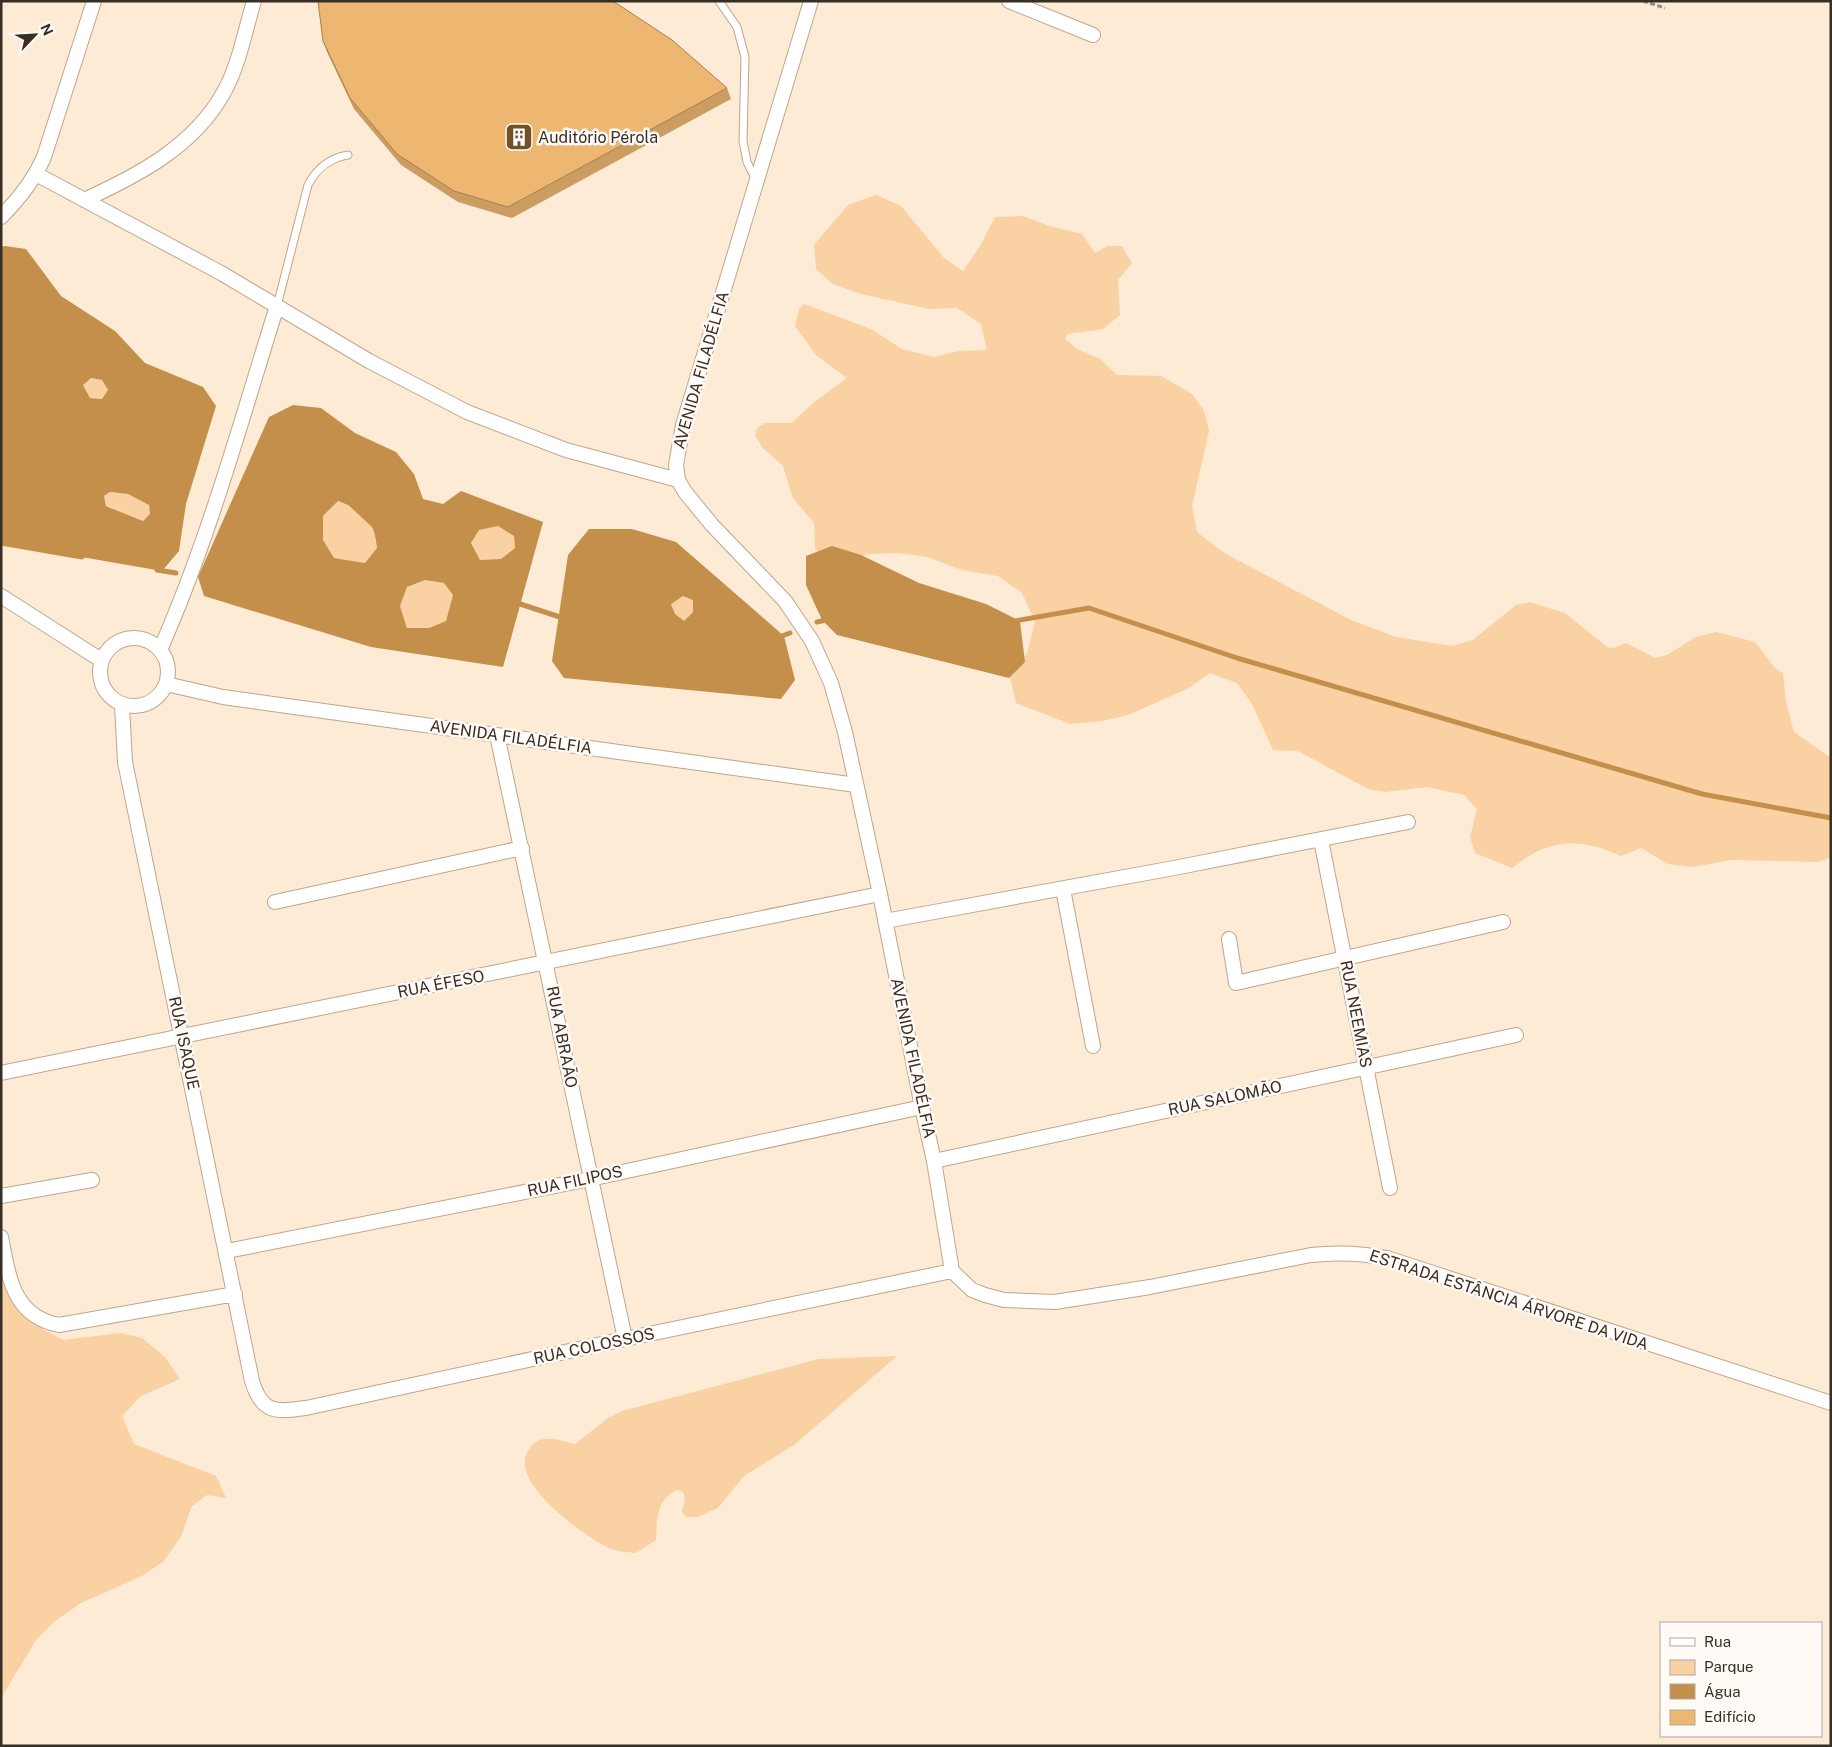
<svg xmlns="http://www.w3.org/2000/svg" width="1832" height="1747" viewBox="0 0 1832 1747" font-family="'Public Sans',sans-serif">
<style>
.green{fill:#f9d1a2}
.water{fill:#c38f4a;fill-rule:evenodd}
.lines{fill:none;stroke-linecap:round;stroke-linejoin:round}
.stream{stroke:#c38f4a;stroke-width:5}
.lane-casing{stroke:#bca78d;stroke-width:9}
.street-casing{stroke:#bca78d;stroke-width:16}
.path{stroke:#988b7b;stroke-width:3;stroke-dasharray:5 2.5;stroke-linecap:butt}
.lane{stroke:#fff;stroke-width:7}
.street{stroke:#fff;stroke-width:14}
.wall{fill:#cc9d62}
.building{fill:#edb772;stroke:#a68050}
.labels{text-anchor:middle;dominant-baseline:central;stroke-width:5;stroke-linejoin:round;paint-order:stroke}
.poi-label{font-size:16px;fill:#372f24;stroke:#fffaf5;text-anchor:start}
.street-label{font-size:16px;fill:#372f24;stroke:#fffaf5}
</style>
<rect width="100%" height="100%" fill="#fdebd5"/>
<path class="green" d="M876,195L901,206L944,258L963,271L980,246L995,217L1023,216L1050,226L1082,234L1095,253L1107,246H1122L1132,263L1118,280L1120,315L1103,329L1067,334L1065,339L1077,349L1100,359L1117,375L1161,376L1192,394L1204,411L1209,431L1192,506L1197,532L1224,553L1351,620L1396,637L1452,646L1473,640L1516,605L1529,602L1565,613L1607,647L1614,648L1626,643L1655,658L1667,655L1696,637L1716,632L1755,642L1775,668L1783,673L1786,702L1794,732L1831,758V857L1818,862L1732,860L1692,867L1668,864L1641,848L1621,856C1577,837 1550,838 1512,868L1475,853L1470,837L1477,809L1464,795L1427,787L1385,792L1368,789L1298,751L1273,750L1252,704L1237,683L1210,673L1189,688L1128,715L1102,721L1070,724L1016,703L1010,678L1027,653L1035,621L1022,593L998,576L962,570L928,557L898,553L870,554L845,560L815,550L814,523L793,498L783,466L762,447L755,435L757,428L765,423H792L813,403L847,378L817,356L795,326L799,309L804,304L871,329L902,349L934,357L959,351L987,350L981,324L957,308L929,309L861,294L833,284L816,269L814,245L848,205Z
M90,378L102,380L108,390L102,399L90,398L83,385Z
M110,492L128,494L149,505L150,514L143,521L106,505L104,496Z
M338,501C365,511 374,518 377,548L365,563L334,558L323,540V516Z
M498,526L514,536L515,548L501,559L480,560L471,543L479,530Z
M425,580L444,583L453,595L446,621L429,628H407L400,606L407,587Z
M683,596L693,599V612L684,621L675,614L671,603Z
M1,1282L30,1322L63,1340L121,1333L142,1338L165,1357L180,1379L141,1396L122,1416L134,1444L216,1476L226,1498L207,1495L192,1506L181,1536L164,1561L142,1576L81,1603L55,1621L36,1640L1,1698Z
M897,1356L794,1445L744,1476L718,1508L697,1517H687L682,1512L685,1499L683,1492L677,1490C656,1500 657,1519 656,1540L636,1553C628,1552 617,1552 609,1548C585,1537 511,1484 527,1453C531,1445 536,1440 545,1439C554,1438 566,1442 575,1444L608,1418L622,1411L819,1359Z"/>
<path class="water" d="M5,246L26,249L61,296L115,331L145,363L203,387L216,406L186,504L179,551L162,571L1,543V247ZM91,378L102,380L108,390L102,399L90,398L83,385ZM110,492L128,494L149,505L150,514L143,521L106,506L104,496Z
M293,405L321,408L355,433L396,452L414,474L423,499L443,504L461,491L543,522L503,667L371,647L204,596L198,577L269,417ZM338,501C365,511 374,519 377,548L365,563L334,558L323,540V516ZM498,526L514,536L515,548L501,559L480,560L471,543L479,530ZM425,580L444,583L453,595L446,621L429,628H407L400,606L407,587Z
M589,529H632L676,542L784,636L795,680L781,699L564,678L552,661L568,555ZM683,596L693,600V612L684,621L675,614L671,604Z
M832,546L861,555L919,583L986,604L1020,621L1025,662L1009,678L837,635L822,620L806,585V556Z"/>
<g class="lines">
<path class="stream" d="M351,504L381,532
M1,543L82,557
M157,570L176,573
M514,602L563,618
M1015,621L1089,608L1237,658L1702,794L1831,818
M817,622L826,620
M779,637L790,633"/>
<g class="lane-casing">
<path id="lane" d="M719,1L737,27L745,57L743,141L747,162L756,180
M277,306L308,185C317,168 329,158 348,155"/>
</g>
<g class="street-casing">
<path id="street" d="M811,1L683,425L676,465L678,480L685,492L712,525L785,601L812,641L831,683L845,732L880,894L922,1107L934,1161L952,1271L972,1290L985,1295L1004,1300L1055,1302L1150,1287L1311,1255C1338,1252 1361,1253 1387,1258L1831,1403
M1009,1L1093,35
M36,174L221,273L369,361L467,412L566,450L678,480
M84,200C139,175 194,146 224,92C239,65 245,31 254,1
M1,217C19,199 34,180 44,157L94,1
M1,596L101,660
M100 672a34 34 0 1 1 68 0a34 34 0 1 1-68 0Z
M160,650C209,539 241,421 277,306
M166,684L223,697L856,785
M122,705L125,762L252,1381C262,1414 276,1412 306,1408L625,1339L952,1271
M497,735L625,1339
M1321,840L1390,1188
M1063,889L1093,1046
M275,902L522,848
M885,921L1174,868L1408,822
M1229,939L1236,983L1503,922
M1,1073L880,894
M934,1161L1516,1035
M1,1196L92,1180
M1,1237C9,1276 12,1316 59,1325L235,1294
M227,1251L590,1179L922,1107"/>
</g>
<path class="path" d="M1643,1L1665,8"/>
<use href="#lane" class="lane"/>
<use href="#street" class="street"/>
</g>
<path class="wall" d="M323,41L727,88L731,99L512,218L458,202L401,165L354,109L327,52Z"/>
<path class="building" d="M318,1H612L619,5L672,40L727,88L508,207L454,191L397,154L350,98L323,41Z"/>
<defs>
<g id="building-square" transform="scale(1.4375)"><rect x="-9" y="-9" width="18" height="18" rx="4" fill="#715127" stroke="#fffaf5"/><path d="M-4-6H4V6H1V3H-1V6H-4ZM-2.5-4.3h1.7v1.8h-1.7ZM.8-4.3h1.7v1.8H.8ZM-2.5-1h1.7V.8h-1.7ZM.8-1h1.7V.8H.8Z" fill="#fff"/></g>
</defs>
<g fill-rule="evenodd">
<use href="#building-square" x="519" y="137"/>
</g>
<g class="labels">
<g class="poi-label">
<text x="538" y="137">Auditório Pérola</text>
</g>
<g class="street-label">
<text transform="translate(701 370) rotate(-74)">AVENIDA FILADÉLFIA</text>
<text transform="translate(511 737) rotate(8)">AVENIDA FILADÉLFIA</text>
<text transform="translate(441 984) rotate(-11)">RUA ÉFESO</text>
<text transform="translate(1356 1014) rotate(79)">RUA NEEMIAS</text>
<text transform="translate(562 1037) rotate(79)">RUA ABRAÃO</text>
<text transform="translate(184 1043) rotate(78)">RUA ISAQUE</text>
<text transform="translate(913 1058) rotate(78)">AVENIDA FILADÉLFIA</text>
<text transform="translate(1225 1098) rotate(-12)">RUA SALOMÃO</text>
<text transform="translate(575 1181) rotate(-12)">RUA FILIPOS</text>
<text transform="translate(1509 1300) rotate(18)">ESTRADA ESTÂNCIA ÁRVORE DA VIDA</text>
<text transform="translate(594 1346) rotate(-12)">RUA COLOSSOS</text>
</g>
</g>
<rect width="1832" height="1747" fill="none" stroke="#372f24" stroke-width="5"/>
<rect x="1660" y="1622" width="162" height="115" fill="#fffaf5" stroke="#afa9a1"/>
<rect x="1670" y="1638" width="25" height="8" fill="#ffffff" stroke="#afa9a1"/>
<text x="1704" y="1647" font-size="15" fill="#372f24">Rua</text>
<rect x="1670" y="1660" width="25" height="15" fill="#f9d1a2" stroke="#afa9a1"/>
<text x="1704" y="1672" font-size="15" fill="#372f24">Parque</text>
<rect x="1670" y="1684" width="25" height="15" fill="#c38f4a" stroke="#afa9a1"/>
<text x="1704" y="1697" font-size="15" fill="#372f24">Água</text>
<rect x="1670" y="1710" width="25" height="15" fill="#edb772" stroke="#afa9a1"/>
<text x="1704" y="1722" font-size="15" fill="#372f24">Edifício</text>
<g transform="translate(35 35) rotate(65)" stroke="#fffaf5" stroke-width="4" paint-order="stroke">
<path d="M0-4L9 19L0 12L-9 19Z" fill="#372f24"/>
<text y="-8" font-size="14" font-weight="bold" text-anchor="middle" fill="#372f24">N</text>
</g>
</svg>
